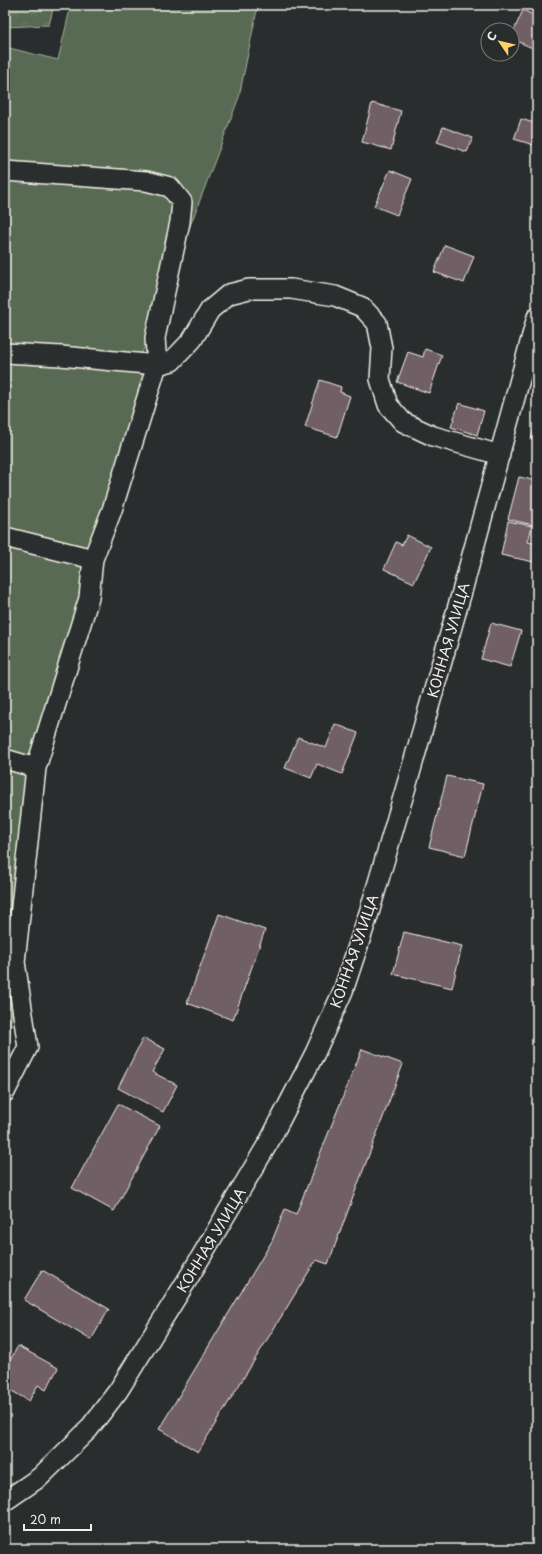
<svg xmlns="http://www.w3.org/2000/svg" width="542" height="1554" viewBox="0 0 542 1554" font-family="'Playpen Sans',sans-serif">
<style>
.green{fill:#596a53;stroke:#a6ae9e}
.forest{fill:url(#forest-crowns);stroke:#a6ae9e}
.building{fill:#715f66;stroke:#f4f1e8}
.lines{fill:none;stroke-linecap:round;stroke-linejoin:round}
.street-casing{stroke:#f4f1e8;stroke-width:22}
.street{stroke:#2a2d2e;stroke-width:19}
.labels{text-anchor:middle;dominant-baseline:central;stroke-width:3;stroke-linejoin:round;paint-order:stroke}
.street-label{font-size:14px;fill:#f4f1e8;stroke:#2a2d2e}
</style>
<defs>
<pattern id="forest-crowns" width="20" height="18" patternUnits="userSpaceOnUse"><rect width="20" height="18" fill="#596a53"/><path d="M2 6a3 3 0 1 1 6 0M12 15a3 3 0 1 1 6 0" fill="none" stroke="#71806c"/></pattern>
</defs>
<rect width="100%" height="100%" fill="#2a2d2e"/>
<filter id="ink" filterUnits="userSpaceOnUse"><feTurbulence type="fractalNoise" baseFrequency=".025" numOctaves="2"/><feDisplacementMap in="SourceGraphic" scale="8" xChannelSelector="R" yChannelSelector="G"/><feConvolveMatrix kernelMatrix="1 2 1 2 8 2 1 2 1" color-interpolation-filters="sRGB"/></filter>
<g filter="url(#ink)">
<path class="green" d="M71,5H258L239,97L142,353L146,375L83,595L29,760L8,1062L5,1069V47L58,60Z"/>
<path class="forest" d="M5,5H54L49,25L5,27Z"/>
<path class="building" d="M524,5H537V12L523,6Z
M523,10L537,17V50L512,39V35Z
M372,103L401,111L391,150L362,142Z
M521,119L537,124V146L514,139Z
M443,127L473,138L467,152L437,142Z
M390,170L412,179L397,215L374,206Z
M445,245L474,256L464,283L434,272Z
M425,349L442,355L429,393L397,382L408,352L423,357Z
M320,380L341,387L340,392L350,396L337,437L305,427Z
M459,403L484,411L477,435L451,427Z
M537,417V442L531,440Z
M519,477L537,481V526L508,519Z
M508,521L532,526L528,542L537,544L534,562L501,555Z
M407,535L431,547L414,583L384,569L396,542L402,545Z
M491,623L521,631L510,667L481,659Z
M335,724L358,733L342,774L317,764L311,778L285,768L298,737L326,748Z
M447,776L483,784L465,856L429,847Z
M219,914L265,930L233,1020L187,1003Z
M404,932L462,946L452,988L393,974Z
M143,1038L165,1049L152,1072L177,1085L163,1112L118,1088Z
M362,1049L403,1064L328,1264L316,1260L198,1452L159,1429L272,1241L285,1209L296,1214Z
M118,1104L160,1126L114,1211L72,1188Z
M42,1270L109,1309L91,1340L24,1300Z
M18,1346L58,1368L46,1390L38,1385L29,1401L5,1387V1369Z
M15,1545L22,1549H13Z"/>
<g class="lines">
<g class="street-casing">
<path id="street" d="M5,171L146,181L170,187L182,202L180,222L155,338L157,365L172,361L192,340L210,310L229,294L249,289H291L335,296L362,307L377,323L382,348L380,379L388,405L403,422L433,436L500,455
M5,353L61,356L157,365L112,510L93,559
M5,537L93,559L89,598L36,768
M5,759L36,768L15,962
M5,958L15,962L28,1047L5,1092
M5,1501L40,1477L88,1430L118,1391L189,1277L270,1140L315,1053L343,991L369,913L411,770L463,588L537,317"/>
</g>
<use href="#street" class="street"/>
</g>
</g>
<g class="labels">
<g class="street-label">
<text transform="translate(448 640) rotate(-74)">КОННАЯ УЛИЦА</text>
<text transform="translate(354 951) rotate(-71)">КОННАЯ УЛИЦА</text>
<text transform="translate(211 1240) rotate(-59)">КОННАЯ УЛИЦА</text>
</g>
</g>
<rect width="542" height="1554" fill="none" stroke="#2a2d2e" stroke-width="20"/>
<rect x="10" y="10" width="522" height="1534" fill="none" stroke="#f4f1e8" stroke-width="1.5" filter="url(#ink)"/>
<g transform="translate(500 42) rotate(305)"><circle r="19" fill="#2a2d2e" stroke="#7b7b78"/>
<path d="M0-3L7 15L0 10L-7 15Z" fill="#ffd166"/>
<text y="-6" font-size="11" font-weight="bold" text-anchor="middle" fill="#f4f1e8">С</text>
</g>
<path d="M24 1524v6h67v-6" fill="none" stroke="#f4f1e8" stroke-width="2"/>
<text x="30" y="1524" font-size="12" fill="#f4f1e8" stroke="#2a2d2e" stroke-width="3" paint-order="stroke">20 m</text>
</svg>
